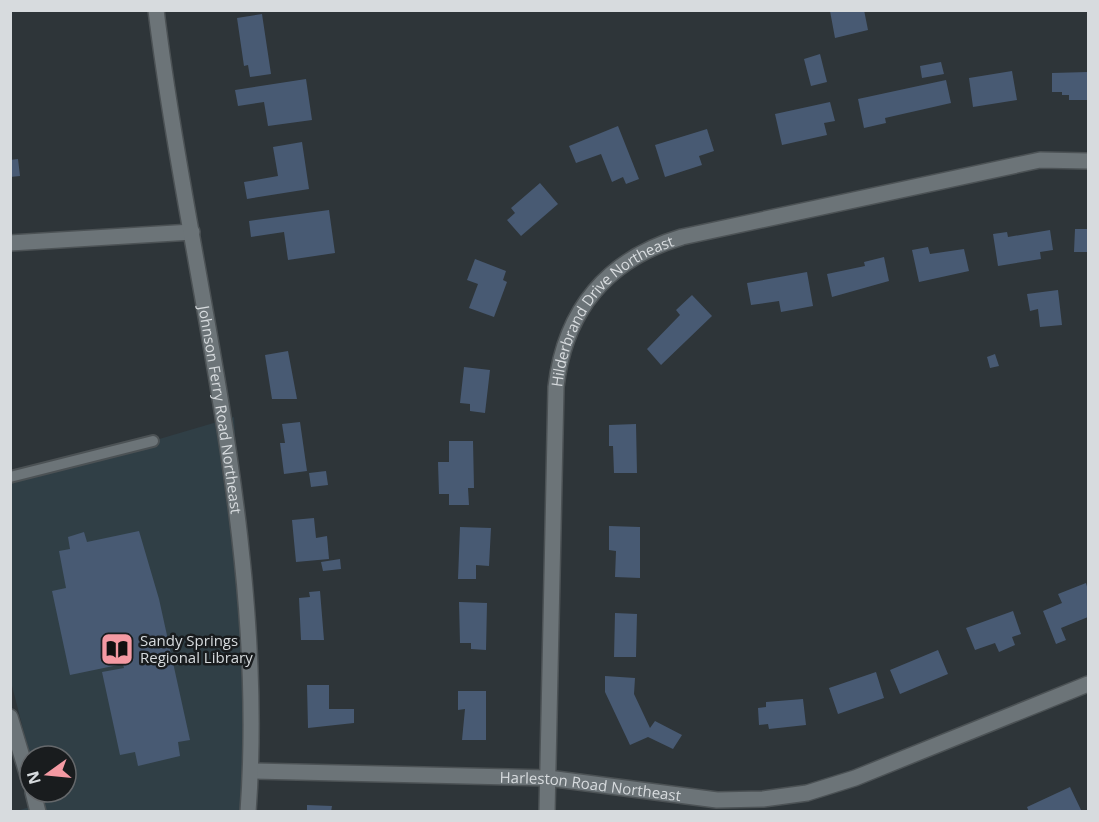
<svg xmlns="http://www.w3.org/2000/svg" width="1099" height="822" viewBox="0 0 1099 822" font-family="'Open Sans',sans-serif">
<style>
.built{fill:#303f46}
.building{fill:#485a73}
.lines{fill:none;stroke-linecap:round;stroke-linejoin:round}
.lane-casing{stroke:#4c5255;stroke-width:14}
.street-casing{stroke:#4c5255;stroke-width:18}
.secondary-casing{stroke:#4c5255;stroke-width:18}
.lane{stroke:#6c7478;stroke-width:10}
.street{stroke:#6c7478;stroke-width:15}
.secondary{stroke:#6c7478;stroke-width:15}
.labels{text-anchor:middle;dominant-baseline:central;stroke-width:5;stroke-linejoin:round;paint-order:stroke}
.street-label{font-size:15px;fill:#d7dbde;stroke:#191c1e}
.poi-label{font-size:15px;fill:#d7dbde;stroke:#191c1e;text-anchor:start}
</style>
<rect width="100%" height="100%" fill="#2e3539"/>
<path class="built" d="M234,417L256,800L254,811H17L42,803L39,792H66V756H30L11,682L10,483Z"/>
<path class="building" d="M864,10L868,30L835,38L830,11Z
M262,14L271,74L250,77L248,65L244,66L237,18Z
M820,54L827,82L811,86L804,59Z
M941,62L944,74L922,78L920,66Z
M1012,71L1017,100L973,107L969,78Z
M1088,72V100H1069V95H1062V92H1052V73Z
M306,79L312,120L268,126L264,102L238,106L235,90Z
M946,80L951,103L885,118L886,123L864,128L858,99Z
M830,102L835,121L824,123L827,135L782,145L775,114Z
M618,126L639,179L626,184L623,177L612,182L601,154L576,163L569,146Z
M707,129L714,151L699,156L702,165L665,177L655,145Z
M302,142L309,189L247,199L244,182L278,176L273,147Z
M18,159L20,176L10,177V160Z
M540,183L558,204L521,236L507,220L515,213L511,208Z
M329,210L335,253L288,260L284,232L251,237L249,221Z
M1075,229H1088V252H1074Z
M1050,230L1053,250L1040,252L1041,259L998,266L993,234L1007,232L1008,237Z
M928,247L930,254L964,249L969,271L919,282L912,250Z
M884,257L889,281L832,297L827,274L865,266L864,262Z
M475,259L506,271L503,280L507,282L494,317L469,308L478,284L467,280Z
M807,272L813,306L781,312L779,301L751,305L747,283Z
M1058,290L1062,325L1040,327L1038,309L1030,311L1027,294Z
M692,295L712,316L661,365L647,349L680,315L676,310Z
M288,351L297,399H272L265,355Z
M995,354L999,366L990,368L987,357Z
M464,367L490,370L485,413L470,411V404L460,403Z
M300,422L307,471L284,474L280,443H285L282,424Z
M636,424L637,473H614L613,446H609V425Z
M449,441H473L474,488H468L469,505H449V494H439L438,462H449Z
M326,471L328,485L311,487L309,473Z
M314,518L316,538L327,536L329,559L296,562L292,520Z
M609,526L640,527V578L615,577L616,551L609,550Z
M460,527L491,528L489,566L476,565V579H458Z
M139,531L159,599L190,740L178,742L180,756L138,766L135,752L120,755L102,672L124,668L123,664L70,675L52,591L66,588L59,551L70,549L68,537L84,532L87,542Z
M340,559L341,569L323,571L321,562Z
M1086,583L1088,590V617L1061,628L1066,640L1056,644L1043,611L1062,603L1058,594Z
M320,591L324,640H301L299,598L310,597L309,592Z
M459,602L487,603L486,650L471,649V643H460Z
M1013,611L1021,634L1012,637L1015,645L999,652L995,643L975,650L966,628Z
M615,613L637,614L636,657H614Z
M938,650L948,674L900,694L890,670Z
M876,672L884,698L838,714L829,688Z
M605,676L635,678L634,694L650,728L655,721L682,735L673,749L648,737L630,745L605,692Z
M307,685H329V709H354V723L308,728Z
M458,691H486V740H462L465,709L458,710Z
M803,699L806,725L769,729L768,724L759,725L758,708L766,707V702Z
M1070,787L1082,812H1029L1027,807Z
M307,805L332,806L331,812H307Z"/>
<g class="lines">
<g class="lane-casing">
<path id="lane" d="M10,477L153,441"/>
</g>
<g class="street-casing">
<g id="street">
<path d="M10,243L192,232"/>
<path id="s1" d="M251,771L548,778L717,800L763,799L807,793L855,778L1088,684"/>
<path id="s2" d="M547,812L556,387C565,309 608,259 682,237L1040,160L1088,161"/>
</g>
</g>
<g class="secondary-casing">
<g id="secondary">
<path id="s3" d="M156,10C189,277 268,541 248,812"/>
<path d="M10,717L30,783"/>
<path d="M33,792L38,812"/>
</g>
</g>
<use href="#lane" class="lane"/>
<use href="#street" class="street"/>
<use href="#secondary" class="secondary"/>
</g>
<defs>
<g id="library-square" transform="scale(1.725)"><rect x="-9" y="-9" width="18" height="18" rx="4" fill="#f49aa3" stroke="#191c1e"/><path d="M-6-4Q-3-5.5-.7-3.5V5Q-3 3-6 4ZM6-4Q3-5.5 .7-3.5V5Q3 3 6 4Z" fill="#111"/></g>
</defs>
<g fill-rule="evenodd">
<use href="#library-square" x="117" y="649"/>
</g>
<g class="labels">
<g class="street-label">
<text stroke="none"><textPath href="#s2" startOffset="525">Hilderbrand Drive Northeast</textPath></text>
<text stroke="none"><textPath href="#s3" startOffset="405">Johnson Ferry Road Northeast</textPath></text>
<text stroke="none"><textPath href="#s1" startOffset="340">Harleston Road Northeast</textPath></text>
</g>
<g class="poi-label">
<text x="140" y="640">Sandy Springs<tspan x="140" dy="17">Regional Library</tspan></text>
</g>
</g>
<rect width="1099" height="822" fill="none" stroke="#d7dbde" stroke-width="24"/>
<g transform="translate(48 774) rotate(255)"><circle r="28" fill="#191c1e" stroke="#65686b" stroke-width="1.5"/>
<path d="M0-4.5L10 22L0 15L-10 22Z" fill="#f49aa3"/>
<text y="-9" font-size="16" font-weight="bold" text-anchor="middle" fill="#d7dbde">N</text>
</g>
</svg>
